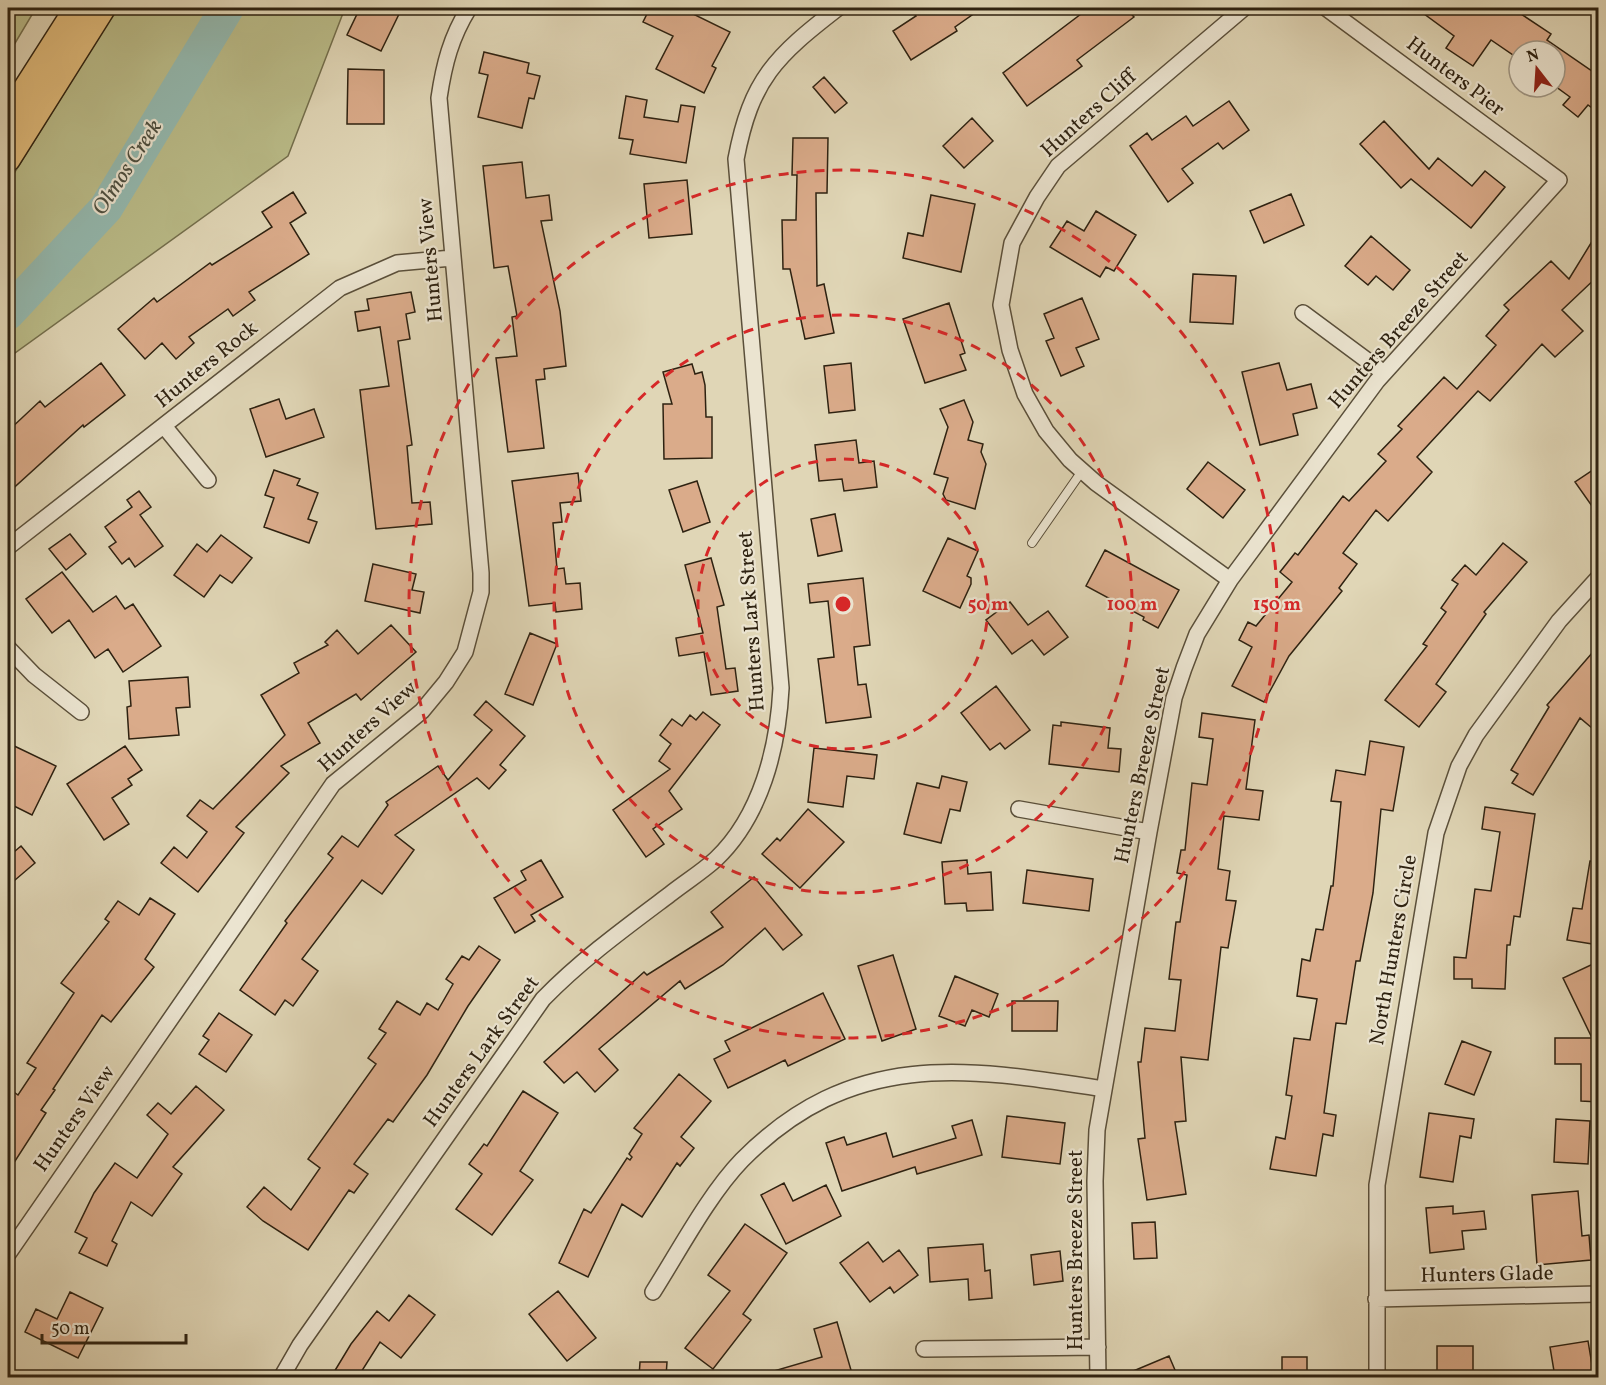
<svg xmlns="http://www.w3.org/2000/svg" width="1606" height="1385" viewBox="0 0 1606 1385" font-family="Vollkorn,serif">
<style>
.green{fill:#babc89;stroke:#746f4d;stroke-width:1.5}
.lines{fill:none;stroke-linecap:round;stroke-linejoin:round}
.river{stroke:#94b9af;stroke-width:34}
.building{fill:#daab8a;stroke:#2e2211;stroke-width:1.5}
.service-casing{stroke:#5a4f3a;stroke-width:10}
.minor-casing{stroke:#5a4f3a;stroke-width:18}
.primary-casing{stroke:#2e2211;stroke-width:27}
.service{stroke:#ebe4d0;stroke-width:8}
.minor{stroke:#ebe4d0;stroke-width:15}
.primary{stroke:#e0bb7b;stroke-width:24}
.ring{fill:none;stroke:#d62828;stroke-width:3;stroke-dasharray:10 8}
.labels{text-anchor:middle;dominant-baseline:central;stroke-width:4.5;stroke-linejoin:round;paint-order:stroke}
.street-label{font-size:21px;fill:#2e2211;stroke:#ebe4d0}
.water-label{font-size:22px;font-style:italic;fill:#4d4f40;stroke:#ebe4d0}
.centre{fill:#d62828;stroke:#ebe4d0;stroke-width:3}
.ring-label{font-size:18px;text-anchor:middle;font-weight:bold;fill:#d62828;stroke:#ebe4d0;stroke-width:4.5;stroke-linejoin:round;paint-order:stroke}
</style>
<rect width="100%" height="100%" fill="#e0d6b6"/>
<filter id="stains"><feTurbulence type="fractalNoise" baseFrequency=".00333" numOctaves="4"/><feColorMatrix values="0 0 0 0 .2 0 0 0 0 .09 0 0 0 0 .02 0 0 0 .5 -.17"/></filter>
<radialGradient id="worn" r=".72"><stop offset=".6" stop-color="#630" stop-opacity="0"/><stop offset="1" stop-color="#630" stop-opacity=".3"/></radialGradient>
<path class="green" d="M8,8H36L8,55Z
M117,8H345L288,156L8,358V183Z"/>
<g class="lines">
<path class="river" d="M8,313L106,208L227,8"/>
</g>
<path class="building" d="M360,8H402L381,51L347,35Z
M650,8H681L730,32L712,66L716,68L704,93L656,69L673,36L643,22Z
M910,8H982L955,27L957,31L911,60L893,31L916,16Z
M1089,8H1126L1134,17L1077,60L1082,66L1027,106L1003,73Z
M1416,8H1512L1551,34L1547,40L1599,76V113L1588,105L1578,117L1563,105L1570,97L1555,86V51H1519V59L1491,40L1473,66L1446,48L1454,36Z
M484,52L529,63L527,73L540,76L534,99L529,98L522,128L478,117L488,75L479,73Z
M348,69L384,70V124H347Z
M824,77L847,103L835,113L813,87Z
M626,96L647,100L644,117L678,122L681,105L695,107L686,163L630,154L633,140L619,138Z
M1229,101L1249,130L1223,149L1218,143L1182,169L1193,183L1168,202L1130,146L1147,133L1152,140L1186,116L1193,126Z
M972,118L993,141L964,168L943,146Z
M1384,121L1429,169L1438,158L1472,186L1485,171L1505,187L1471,228L1411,179L1401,188L1360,144Z
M793,138H828L827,193H816L817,286L824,284L834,333L805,339L790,269H783L782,220H796L797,175H792Z
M522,162L526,198L549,195L552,220L541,221L560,311L566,366L544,369L545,379L536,380L544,448L508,452L496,358L517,356L512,317L517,316L508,266L494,268L483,166Z
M687,180L692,234L649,238L644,184Z
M293,192L306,213L290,223L309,254L249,292L255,300L233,316L228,309L189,337L194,343L176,359L162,343L145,359L118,329L154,298L157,302L210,263L212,265L272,227L262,212Z
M1291,194L1304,225L1264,243L1250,211Z
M931,195L975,204L961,272L903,258L908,233L923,236Z
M1096,211L1136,235L1114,271L1106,267L1100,277L1050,247L1067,221L1084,231Z
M1599,230V275L1562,310L1583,331L1555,357L1542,344L1490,401L1478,391L1417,457L1432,472L1388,521L1376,510L1343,553L1357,564L1339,588L1342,591L1289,656L1264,702L1232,686L1252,647L1239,640L1248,622L1256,626L1292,582L1280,572L1295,553L1298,555L1343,496L1349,501L1386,461L1378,454L1402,429L1398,426L1444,377L1457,389L1496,345L1486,336L1509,310L1504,305L1551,261L1569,279Z
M1371,236L1410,270L1393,290L1376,276L1368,285L1345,266Z
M1193,274L1236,276L1233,324L1190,322Z
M411,292L415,312L406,314L410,339L398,341L412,445L407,446L412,503L430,502L432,524L376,529L360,390L389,386L380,327L358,331L355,312L369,310L367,299Z
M1082,298L1099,339L1076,348L1084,366L1061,376L1046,341L1054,338L1044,314Z
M949,303L965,353L960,355L966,370L925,383L903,319Z
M101,363L125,395L84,427L83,425L8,493V431L40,401L45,407Z
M851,363L855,410L829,413L824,366Z
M1279,363L1287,390L1311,384L1317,408L1293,414L1298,435L1260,445L1242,372Z
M692,364L695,374L702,372L705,385L706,417H712V458L664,459L663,404H672L663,372Z
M279,399L286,419L314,409L324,437L266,457L250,409Z
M964,400L973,422L968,440L983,444L981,452L986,464L975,509L946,500L943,494L948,478L934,474L948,427L940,409Z
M856,440L859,463L874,461L877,487L844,491L842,479L819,481L815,445Z
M1208,462L1245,490L1223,518L1187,489Z
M1599,466V516L1575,482Z
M274,470L300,479L297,485L318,493L308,519L317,522L309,543L264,527L274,498L265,495Z
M578,473L581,501L560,503L562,522L553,523L557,569L564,568L566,584L580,583L582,609L556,612L555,603L529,606L512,481Z
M697,481L710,522L683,532L669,490Z
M139,491L151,507L140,515L163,546L135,567L129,558L122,564L109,547L116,542L105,527L132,507L127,500Z
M835,514L842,551L818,556L811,519Z
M70,534L86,554L66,570L49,549Z
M221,535L252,558L232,583L220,575L204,597L174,575L197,544L207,552Z
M948,538L978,551L967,576L971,578V584L960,608L923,591Z
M1503,543L1527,562L1484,612L1486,614L1436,684L1446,692L1419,727L1385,700L1427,646L1423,644L1446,612L1441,608L1458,584L1452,580L1465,565L1476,575Z
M1105,550L1179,590L1158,628L1143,620L1144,617L1086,586Z
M711,558L724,605L717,607L726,669L735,668L738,691L711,695L704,652L679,656L676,638L703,633L685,565Z
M373,564L416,574L412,590L424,592L420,613L365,601Z
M62,572L93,612L116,596L125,609L133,604L161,646L123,672L108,649L95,658L69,620L52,633L26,599Z
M863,578L870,645L854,647L858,685L866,684L871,717L826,723L818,659L834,657L828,601L810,603L808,584Z
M1010,602L1028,625L1048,611L1068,637L1044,655L1032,640L1012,654L986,620Z
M391,625L416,652L361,700L356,694L308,723L320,743L281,766L289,773L236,827L244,833L198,892L161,863L174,847L187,858L207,832L187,816L200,800L213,809L285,735L261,695L299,673L294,663L328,645L325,642L337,630L358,654Z
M530,633L557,644L533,705L505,694Z
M1599,645V734L1580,718L1533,795L1512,783L1518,774L1511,770L1549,707L1547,705Z
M188,677L190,707L176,708L179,735L129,739L127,707L131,706L129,681Z
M996,686L1030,730L1005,749L1000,743L990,750L961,713Z
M486,701L525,736L500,765L506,770L489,789L477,778L395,835L414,850L382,894L362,880L302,959L318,971L293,1006L285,1000L275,1015L240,990L287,923L285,921L333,858L328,854L342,836L358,847L388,805L386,802L438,766L448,780L492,730L474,715Z
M703,712L720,725L669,791L682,809L653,829L664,844L646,857L613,810L670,769L659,761L671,744L660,735L672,719L682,726L690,715L696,720Z
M1202,713L1255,720L1246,789L1263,791L1259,820L1224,816L1218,869L1230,871L1226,900L1236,901L1228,948L1221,947L1208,1060L1181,1057L1186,1121L1175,1122L1186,1194L1147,1200L1138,1139L1145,1138L1138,1062H1141L1145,1028L1175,1031L1181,980L1169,979L1176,922H1180L1187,875L1177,873L1181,850H1185L1192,783L1207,785L1213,739L1199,737Z
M1061,722L1110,728L1108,748L1121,749L1119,772L1049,764L1053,725L1061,726Z
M1370,741L1404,747L1393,811L1381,809L1373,893L1360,961H1356L1346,1024L1336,1023L1324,1113L1336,1115L1333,1136L1323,1134L1316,1176L1270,1169L1276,1137L1285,1139L1292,1096L1286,1095L1294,1038L1310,1040L1317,999L1297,996L1302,959L1310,961L1316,929L1323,930L1331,886H1333L1341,802L1331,801L1336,770L1365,775Z
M8,743L56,766L32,815L8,803Z
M125,746L142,770L128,779L132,785L112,798L129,824L104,840L67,784Z
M814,748L877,755L874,779L847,776L843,807L808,802Z
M942,776L967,782L960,811L950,809L941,843L904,834L917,783L939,788Z
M1485,807L1535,814L1520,917L1514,916L1510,945H1507L1505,989L1472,988V979H1454V957L1466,958L1475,889L1491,891L1500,832L1482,829Z
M808,809L844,842L800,888L762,854L777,838L780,841Z
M21,846L35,863L8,886V857Z
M541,860L563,897L531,915L535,921L515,933L494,898L526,880L521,871Z
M967,860L968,874L991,872L993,910L967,911L966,903L945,904L942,862Z
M1590,861L1599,862V945L1567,940L1573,908L1582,909Z
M1027,870L1093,879L1089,911L1023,903Z
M754,877L802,935L783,950L765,928L723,965L685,989L680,981L599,1049L618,1070L595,1092L577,1072L564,1083L544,1062L644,972L647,975L723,927L711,912Z
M150,898L175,914L145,959L154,967L111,1022L102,1015L53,1089L55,1090L41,1110L46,1113L8,1172V1088L18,1095L36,1068L27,1063L74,993L61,983L109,922L105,919L118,901L139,915Z
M479,946L500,960L468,1006L427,1075L393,1122L388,1119L354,1164L368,1174L354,1193L349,1190L308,1250L263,1221L247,1207L264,1187L291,1210L320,1168L308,1159L376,1064L368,1058L386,1033L379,1029L397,1001L420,1015L427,1003L438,1010L453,984L446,979L462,956L469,960Z
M893,955L916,1029L882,1041L858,966Z
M1593,964L1599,976V1102L1581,1101V1064H1555V1038H1592L1563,978Z
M955,976L998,994L989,1017L972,1010L965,1026L939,1016Z
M823,993L845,1039L788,1066L785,1060L728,1088L714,1059L730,1051L725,1041Z
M1012,1001H1058L1057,1031H1012Z
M219,1013L252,1035L226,1072L199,1054L209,1040L203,1036Z
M1462,1041L1491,1052L1474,1095L1445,1084Z
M679,1074L711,1101L681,1137L694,1148L680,1166L677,1163L642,1217L622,1204L588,1277L559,1263L584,1209L591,1213L627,1158L630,1160L632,1157L629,1154L642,1134L634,1128Z
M196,1086L224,1110L173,1167L182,1174L152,1216L131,1202L112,1241L117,1244L107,1266L79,1253L87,1238L75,1232L94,1193L115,1163L137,1178L168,1134L147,1115L158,1103L171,1114Z
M523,1091L558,1113L520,1171L533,1180L492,1235L456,1209L482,1174L469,1164L484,1144L487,1146Z
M1429,1113L1474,1119L1471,1138L1460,1136L1453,1182L1420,1177Z
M1007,1116L1065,1123L1060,1164L1002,1157Z
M1556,1119L1590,1121L1588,1164L1554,1162Z
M972,1120L982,1155L917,1174L915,1167L842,1191L826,1143L844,1137L847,1145L886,1133L893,1157L956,1138L952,1126Z
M784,1183L793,1201L826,1185L841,1216L786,1244L761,1195Z
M1578,1191L1582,1236L1589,1235L1591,1260L1537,1265L1532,1195Z
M1453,1206V1214L1484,1211L1486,1229L1462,1231L1464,1249L1430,1253L1426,1208Z
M1155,1222L1157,1258L1134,1259L1132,1223Z
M745,1224L787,1253L743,1314L751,1320L713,1369L685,1348L730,1291L708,1275Z
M868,1242L883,1262L899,1250L918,1275L894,1293L890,1287L870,1302L840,1263Z
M983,1244L985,1271L990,1270L992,1298L969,1300L968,1279L930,1282L928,1248Z
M1060,1251L1063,1281L1034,1285L1031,1255Z
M558,1291L596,1338L567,1361L529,1314Z
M70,1292L103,1308L78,1358L25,1332L36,1309L57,1319Z
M409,1295L435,1315L401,1358L380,1342L358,1377H331L351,1344L377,1311L389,1321Z
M837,1322L853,1377H767V1373L822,1357L814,1329Z
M1588,1341L1594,1377H1555L1550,1347Z
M1437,1346H1473V1372H1465V1377H1437Z
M1169,1356L1178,1377H1119Z
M1282,1357H1307V1377H1282Z
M640,1362H667L666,1377H639Z"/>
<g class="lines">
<g class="service-casing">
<path id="service" d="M1032,543L1082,471"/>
</g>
<g class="minor-casing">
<path id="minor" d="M1303,313L1384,373
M164,426L208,480
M8,547L340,288L397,263L452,258
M1230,580L1096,483L1070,460L1046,431L1025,394L1010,350L1001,305L1012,243L1037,197L1058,166L1244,8
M8,648L34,675L81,712
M1019,809L1149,832
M8,1254L333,784L422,711L446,682L465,652L481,592V573L439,98C444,64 451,37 469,8
M653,1292C679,1251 709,1194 742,1160C852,1049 964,1067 1104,1089
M1376,1299L1598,1294
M924,1349L1098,1347
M281,1378L300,1345L543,999C581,960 625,928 669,895C684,883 702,872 716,859C761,816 778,748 781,688L736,159C751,79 776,56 838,8
M1098,1378L1095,1181L1097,1130L1149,832L1174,698L1184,668L1197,634L1230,580L1377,381L1559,180L1326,8
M1377,1378V1185L1436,833L1459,766L1476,735L1559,621L1598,578"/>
</g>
<g class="primary-casing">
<path id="primary" d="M8,116L77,8
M8,159L103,8"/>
</g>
<use href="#service" class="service"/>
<use href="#minor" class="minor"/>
<use href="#primary" class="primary"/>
</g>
<g class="ring">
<circle cx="843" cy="604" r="145"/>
<circle cx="843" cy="604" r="289"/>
<circle cx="843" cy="604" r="434"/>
</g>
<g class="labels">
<g class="street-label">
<text transform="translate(1455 77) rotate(37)">Hunters Pier</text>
<text transform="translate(1089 114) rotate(-42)">Hunters Cliff</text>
<text transform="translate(431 260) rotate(-95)">Hunters View</text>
<text transform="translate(1399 330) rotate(-49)">Hunters Breeze Street</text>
<text transform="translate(207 365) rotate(-39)">Hunters Rock</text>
<text transform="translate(752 621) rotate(-94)">Hunters Lark Street</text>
<text transform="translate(368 727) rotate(-42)">Hunters View</text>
<text transform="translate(1143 765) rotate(-78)">Hunters Breeze Street</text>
<text transform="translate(1394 950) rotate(-80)">North Hunters Circle</text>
<text transform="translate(482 1052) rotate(-54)">Hunters Lark Street</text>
<text transform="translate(75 1119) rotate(-55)">Hunters View</text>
<text transform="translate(1076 1250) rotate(-90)">Hunters Breeze Street</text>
<text transform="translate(1487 1275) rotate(-1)">Hunters Glade</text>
</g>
<g class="water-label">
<text transform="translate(128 168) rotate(-57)">Olmos Creek</text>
</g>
</g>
<circle cx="843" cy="604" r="9" class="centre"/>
<g class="ring-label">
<text x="988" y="610">50 m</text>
<text x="1132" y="610">100 m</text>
<text x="1277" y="610">150 m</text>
</g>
<rect width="1606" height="1385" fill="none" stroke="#e0d6b6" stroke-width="30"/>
<rect x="9" y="9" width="1588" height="1367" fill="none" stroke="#2e2211" stroke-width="3"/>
<rect x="15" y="15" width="1576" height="1355" fill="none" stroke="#2e2211" stroke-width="1.5"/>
<g transform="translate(1537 69) rotate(343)"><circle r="28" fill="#ebe4d0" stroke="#9f9684" stroke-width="1.5"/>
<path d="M0-4.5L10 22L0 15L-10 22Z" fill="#8f2418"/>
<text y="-9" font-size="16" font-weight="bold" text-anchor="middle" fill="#2e2211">N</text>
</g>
<path d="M42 1334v9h144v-9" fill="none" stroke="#2e2211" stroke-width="3"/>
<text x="51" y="1334" font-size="18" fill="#2e2211" stroke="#ebe4d0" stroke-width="4.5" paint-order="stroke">50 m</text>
<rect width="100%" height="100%" filter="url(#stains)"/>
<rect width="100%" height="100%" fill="url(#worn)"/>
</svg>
